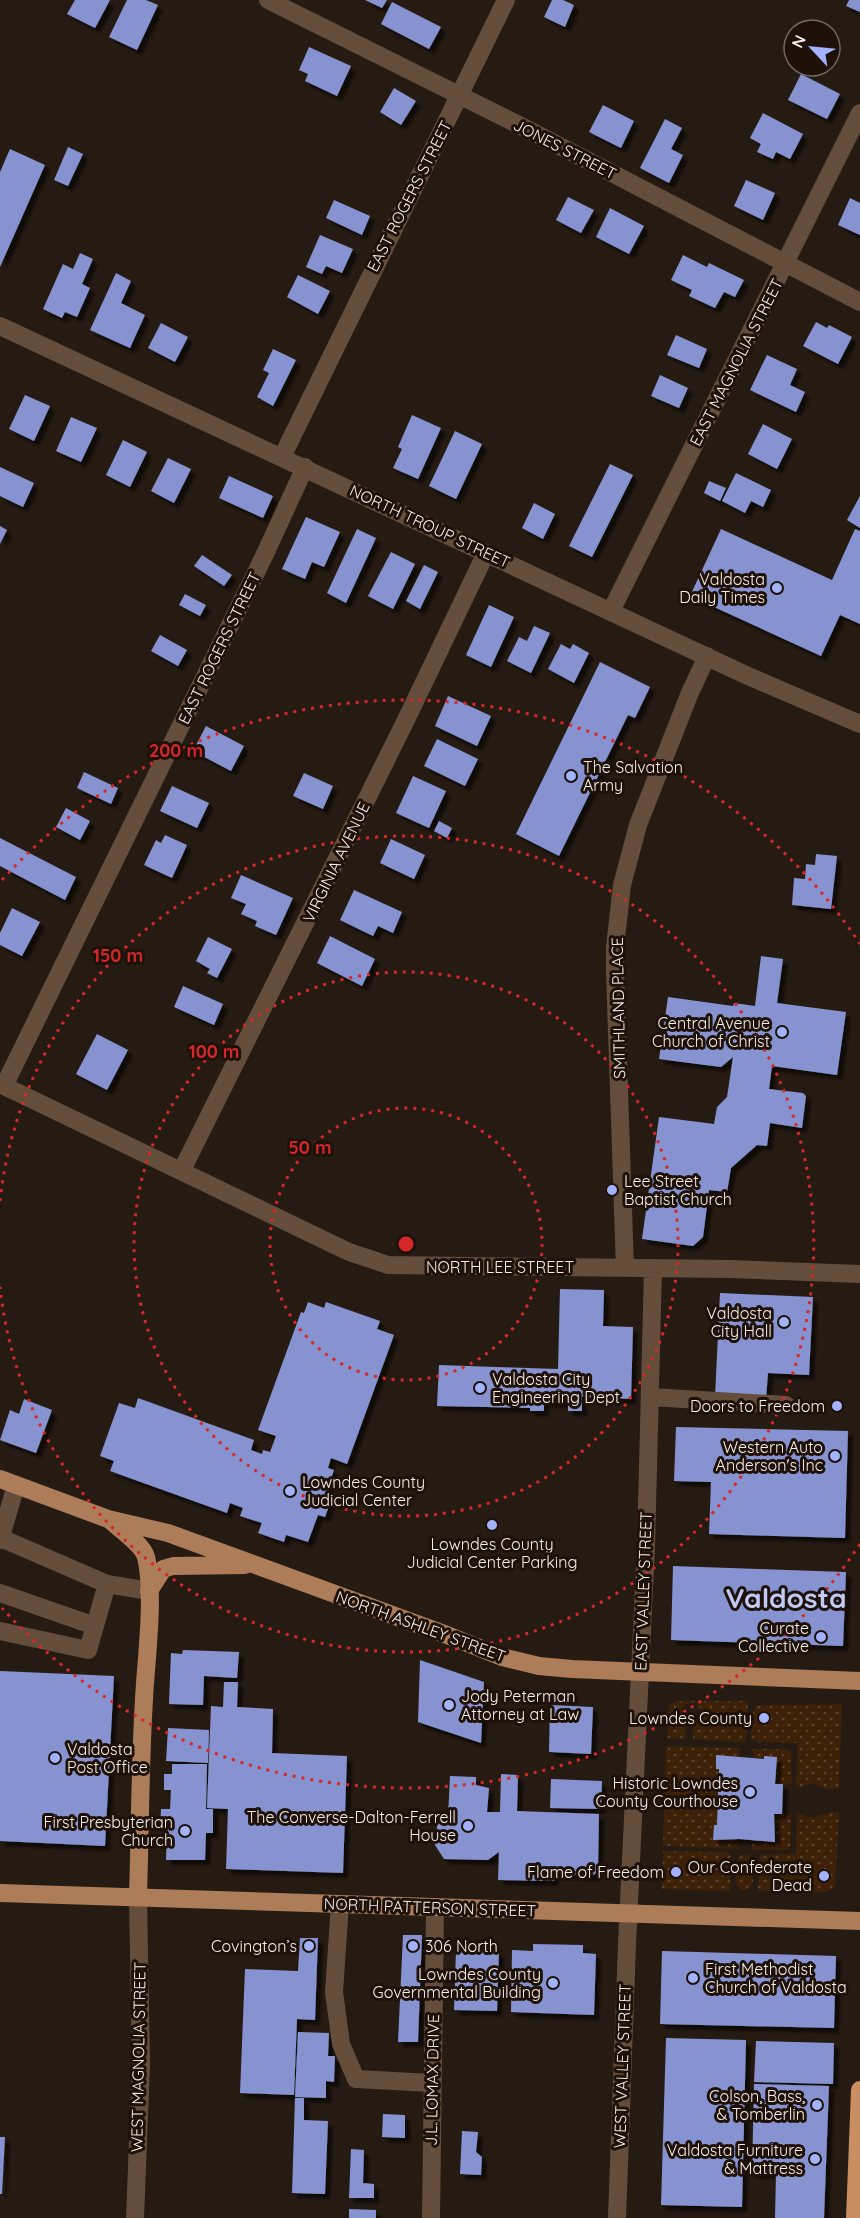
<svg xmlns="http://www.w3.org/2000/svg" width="860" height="2218" viewBox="0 0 860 2218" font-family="Quicksand,sans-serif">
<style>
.grass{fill:url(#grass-dots)}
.building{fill:#8793d1;filter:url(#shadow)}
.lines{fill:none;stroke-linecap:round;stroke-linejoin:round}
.minor{stroke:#654d3c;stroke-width:18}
.major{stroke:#ad7c58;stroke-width:18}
.highway{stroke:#c98f63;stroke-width:18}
.ring{fill:none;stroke:#d62828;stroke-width:3;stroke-dasharray:3 6}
.poi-dot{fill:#a3b2fd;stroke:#1d1109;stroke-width:2}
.labels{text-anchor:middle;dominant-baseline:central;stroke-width:6;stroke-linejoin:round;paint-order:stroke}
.street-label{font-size:16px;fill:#f7efe9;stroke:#1d1109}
.poi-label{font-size:16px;fill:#f7efe9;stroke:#1d1109;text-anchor:end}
.town-label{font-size:28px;font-weight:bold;fill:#c0caf4;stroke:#1d1109}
.centre{fill:#d62828;stroke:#1d1109;stroke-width:3}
.ring-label{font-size:18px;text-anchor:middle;font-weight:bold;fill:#d62828;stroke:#1d1109;stroke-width:6;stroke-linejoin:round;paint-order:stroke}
</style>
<defs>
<pattern id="grass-dots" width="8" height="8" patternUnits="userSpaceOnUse" patternTransform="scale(1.5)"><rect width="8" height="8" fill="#3d2008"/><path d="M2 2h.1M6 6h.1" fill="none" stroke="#5a412c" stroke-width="1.8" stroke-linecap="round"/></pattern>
<filter id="shadow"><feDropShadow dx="5" dy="5" stdDeviation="1.5" flood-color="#0009"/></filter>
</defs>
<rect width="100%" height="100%" fill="#261b12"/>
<path class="grass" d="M677,1701H748L746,1738L744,1742H738L693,1739L694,1719L699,1715L700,1709L697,1703L686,1704L682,1709L683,1714L686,1718L685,1739L667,1738L669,1705Z
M842,1704L839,1789H824L815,1783L796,1788L798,1743L757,1742L751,1738L753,1712L757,1705Z
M666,1746L740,1748L739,1758L716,1756V1768L719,1769L717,1825L714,1826L713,1839H739L738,1849L663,1846Z
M753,1749H784L791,1751L792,1784H775L777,1757L753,1759Z
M797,1812C816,1824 821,1811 839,1812L835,1886L827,1892L760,1891L758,1888L760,1855L796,1853Z
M774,1814H791L790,1847L787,1850H752V1839L775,1842Z
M663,1851L727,1852L731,1856L730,1891L662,1889Z
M742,1855H748L753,1861C753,1873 757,1893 740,1890L736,1884L737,1859Z"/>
<path class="building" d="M75,0H110L95,28L67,14Z
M127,0H146L158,5L137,50L109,37Z
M365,0H387L382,8Z
M552,0H563L574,5L565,27L544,17Z
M849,0H860V12L846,6Z
M392,2L441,27L429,49L381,24Z
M309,47L351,66L337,96L305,81L308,74L299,70Z
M801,74L840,94L827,119L788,100Z
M394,88L416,101L401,125L380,112Z
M603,105L634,121L621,148L589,132Z
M763,113L803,134L790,159L776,152L773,159L757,152L761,144L750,138Z
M665,119L682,128L671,149L683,155L669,183L640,168Z
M68,147L83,154L68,186L54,180Z
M10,149L45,165L0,267V172Z
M746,180L775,193L763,220L734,206Z
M568,197L594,210L581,233L556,220Z
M850,198L860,203V235L838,225Z
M334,200L370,216L362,235L326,218Z
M610,208L644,226L629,254L596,237Z
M320,235L353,249L342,273L326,266L322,274L306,267Z
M80,253L93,259L82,284L90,288L77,317L65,312L62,318L43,309L63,264L73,269Z
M683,255L707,267L709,263L744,280L735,297L724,292L715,308L689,296L692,290L671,280Z
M116,273L131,281L121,303L145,315L130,348L90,330Z
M298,275L330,291L318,314L287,297Z
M816,322L827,328L829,325L852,337L838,364L803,346Z
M161,323L188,337L175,362L148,348Z
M676,335L707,349L699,368L667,355Z
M273,349L296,360L273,406L257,397L269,373L263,370Z
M767,355L797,369L790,385L805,392L796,412L750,390Z
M660,375L688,388L679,408L651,396Z
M25,395L50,406L34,441L9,429Z
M412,415L441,428L418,479L393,468L402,449L398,447Z
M71,417L97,428L81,462L56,451Z
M763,424L792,439L777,469L748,454Z
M455,431L482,444L456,499L429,486Z
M123,440L147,452L130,487L106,475Z
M168,458L191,469L174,503L151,491Z
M610,464L633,475L592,557L569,546Z
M0,467L34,483L23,507L0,496Z
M736,473L771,490L763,507L751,501L745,513L722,501Z
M229,476L273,496L263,518L219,498Z
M709,481L726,488L720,501L704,493Z
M860,496V528L847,520Z
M534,503L555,514L543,539L522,528Z
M306,517L340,532L324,567L312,562L305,579L282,569Z
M0,526L7,530L0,544Z
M357,529L376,538L346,603L327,593Z
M721,529L832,580L855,529L860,531V624L840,615L821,656L690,596Z
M391,552L415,564L393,609L368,596Z
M202,555L232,575L224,586L194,566Z
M424,565L438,572L420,609L406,601Z
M185,594L206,605L200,616L179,605Z
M489,605L514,617L491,667L466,655Z
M534,626L550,633L531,673L507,661L519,637L527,641Z
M160,635L187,650L178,666L151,651Z
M561,644L570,649L573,644L589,653L574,683L548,669Z
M600,662L650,687L635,718L628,715L559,856L516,834Z
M448,696L491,716L477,746L435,726Z
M206,726L244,746L231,771L193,751Z
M437,739L478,759L465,786L424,766Z
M84,772L118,788L111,804L77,788Z
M304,773L333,786L323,809L293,796Z
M413,776L446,791L429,828L396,813Z
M172,786L209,803L197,828L160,811Z
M66,808L90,821L80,840L56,827Z
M439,821L452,828L447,838L434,831Z
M165,835L187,845L172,878L144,865L156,840L161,843Z
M0,838L76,877L65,900L0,866Z
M391,839L425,855L414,879L380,863Z
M816,854L837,856L831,909L792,905L794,878L805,879L806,864L815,865Z
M241,875L293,898L276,935L255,926L257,921L241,914L246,904L231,898Z
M354,890L402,912L393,933L378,926L373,936L340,920Z
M12,908L40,922L22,956L0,945V933Z
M330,936L375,959L362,986L317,963Z
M208,937L232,949L217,978L207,973L210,969L196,961Z
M761,956L783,959L777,1003L846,1012L837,1075L772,1066L769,1089L803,1093L806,1096L802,1128L770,1123L767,1146L757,1145L731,1168L727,1192L709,1190L703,1237L693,1246L642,1239L659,1117L714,1124L717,1107L727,1097L733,1057L721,1067L659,1059L668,997L733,1006L734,1003L755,1006Z
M183,986L223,1004L214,1025L174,1007Z
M97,1034L128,1050L107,1090L76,1074Z
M560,1289L604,1290L603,1326L633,1327L631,1399L582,1397V1411H568V1403L544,1402V1411H530V1408L437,1406L439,1365L558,1369Z
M720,1293L813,1297L809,1375L768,1373L766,1399L715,1397Z
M308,1302L324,1308L326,1302L380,1321L377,1329L394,1335L347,1464L331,1458L328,1468L334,1470L325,1496L332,1498L325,1517L318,1515L308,1542L286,1535L284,1542L258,1533L262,1523L240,1516L243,1508L230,1503L227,1513L110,1471L114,1461L100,1456L119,1403L135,1408L138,1398L254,1440L251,1450L262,1454L263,1450L270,1452L276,1436L258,1430L301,1312L304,1313Z
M24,1399L52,1410L36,1453L0,1440L10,1410L19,1414Z
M676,1427L848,1431L845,1538L709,1534L711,1482L674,1481Z
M673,1566L846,1572L843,1646L671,1640Z
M183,1650L239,1652L237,1678L204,1676L203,1705L169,1704L171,1653L182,1654Z
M420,1660L484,1682L481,1743L418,1722Z
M0,1671L114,1676L105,1846L0,1841Z
M224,1682H238L237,1707L273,1709L272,1753L347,1756L343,1873L226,1869L228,1809L207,1808L211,1706L223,1707Z
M550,1705L593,1707L591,1754L549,1752Z
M168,1728L209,1730L208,1763L166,1761Z
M716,1755L764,1759V1756L777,1757L775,1784H783L782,1814H774L775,1842L739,1839L713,1840L714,1825H717L719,1769H716Z
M172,1764H207L206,1809H213V1833H206L205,1860H166L167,1830H160L161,1809H170L171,1790H164V1774H172Z
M501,1774L518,1775L517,1811L599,1814L598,1868L596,1873L592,1876L554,1874V1881L498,1880L499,1852L488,1860L444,1859L435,1845L438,1818L448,1817L450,1776L476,1777V1785L489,1788L487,1812H500Z
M551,1779L602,1781L601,1809L550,1808Z
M403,1935H422L418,2042H398Z
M300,1938H318L315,2020L297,2019L294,2095L240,2093L245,1969L298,1971Z
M533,1944L583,1945V1953L596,1954L594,2015L511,2012L512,1950L533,1951Z
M456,1950L499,1951L497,2011L454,2010Z
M662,1951L836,1956L834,2028L660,2024Z
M298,2032L329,2033L328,2056H335L334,2082L326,2081V2098L295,2097Z
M666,2038L746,2040L742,2207L661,2205Z
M756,2041L834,2043L833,2084L754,2082Z
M754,2084L829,2086L824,2218H775L776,2174H752Z
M295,2098H304V2120L328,2121L325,2194L292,2193Z
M383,2114L405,2115V2138L382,2137Z
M462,2131L478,2132L476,2152L482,2157L481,2175L460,2174Z
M0,2137H5L2,2194H0Z
M351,2149L364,2150L363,2183L374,2184V2198H349Z
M349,2209L376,2210V2218H349Z"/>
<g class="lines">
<path class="minor" d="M268,0L527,129L860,302
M0,326L748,676L860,724
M282,457L506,0
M611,611L860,113
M0,1084L349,1252L388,1265L731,1269L860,1274
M4,1086L265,554L305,467
M182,1170L405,722L486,553
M625,1268L615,972V947L622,885L638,825L689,695L707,656
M650,1397L786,1405
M0,1540L16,1485
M107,1584L149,1591
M0,1593L95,1626
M0,1631L88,1650L107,1584L1,1538
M340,1904L334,1992L341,2044L356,2079L432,2083
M135,2218L141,2065L138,1897
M431,2218L435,1907
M617,2218L627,1944L646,1546L653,1268"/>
<path class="major" d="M0,1479L108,1519L168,1533L447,1635L502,1657L539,1666L572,1669L860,1681
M111,1521C120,1529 143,1545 146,1557C155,1594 146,1659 144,1699C140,1765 140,1831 138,1897
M149,1591L163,1569L173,1566L245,1565
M0,1893L860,1921"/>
<path class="highway" d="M855,2218L860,2090"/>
</g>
<g class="ring">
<circle cx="406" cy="1244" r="136"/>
<circle cx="406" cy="1244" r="272"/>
<path d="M0 1201A408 408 0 1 1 0 1287"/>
<path d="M860 1544A544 544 0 0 1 2 1608M2 880A544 544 0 0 1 860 944"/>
</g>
<g class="poi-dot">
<circle cx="777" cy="588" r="6"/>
<circle cx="571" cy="776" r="6"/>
<circle cx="782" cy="1032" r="6"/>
<circle cx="612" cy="1190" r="6"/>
<circle cx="784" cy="1322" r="6"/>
<circle cx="480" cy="1388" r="6"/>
<circle cx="837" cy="1406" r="6"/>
<circle cx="835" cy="1456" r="6"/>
<circle cx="290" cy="1491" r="6"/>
<circle cx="492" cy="1525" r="6"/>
<circle cx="821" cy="1637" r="6"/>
<circle cx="449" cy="1705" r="6"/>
<circle cx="764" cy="1718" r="6"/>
<circle cx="55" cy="1758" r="6"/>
<circle cx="750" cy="1792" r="6"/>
<circle cx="468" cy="1826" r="6"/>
<circle cx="185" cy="1831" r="6"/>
<circle cx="676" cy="1872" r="6"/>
<circle cx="824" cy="1876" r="6"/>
<circle cx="309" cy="1946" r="6"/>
<circle cx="413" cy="1946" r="6"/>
<circle cx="693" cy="1978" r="6"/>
<circle cx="553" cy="1983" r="6"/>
<circle cx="817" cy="2105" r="6"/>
<circle cx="815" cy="2159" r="6"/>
</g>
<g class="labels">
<g class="street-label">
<text transform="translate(565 149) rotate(27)">JONES STREET</text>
<text transform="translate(409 196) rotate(-63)">EAST ROGERS STREET</text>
<text transform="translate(736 362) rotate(-63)">EAST MAGNOLIA STREET</text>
<text transform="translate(430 526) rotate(25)">NORTH TROUP STREET</text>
<text transform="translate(219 648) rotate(-64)">EAST ROGERS STREET</text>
<text transform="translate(336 862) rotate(-64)">VIRGINIA AVENUE</text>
<text transform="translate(618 1008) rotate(-91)">SMITHLAND PLACE</text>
<text x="500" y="1267">NORTH LEE STREET</text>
<text transform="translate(643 1591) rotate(-88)">EAST VALLEY STREET</text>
<text transform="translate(421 1626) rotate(20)">NORTH ASHLEY STREET</text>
<text transform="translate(430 1907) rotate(2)">NORTH PATTERSON STREET</text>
<text transform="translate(138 2057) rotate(-89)">WEST MAGNOLIA STREET</text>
<text transform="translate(622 2066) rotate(-88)">WEST VALLEY STREET</text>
<text transform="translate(432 2080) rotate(-89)">J.L. LOMAX DRIVE</text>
</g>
<g class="poi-label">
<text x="765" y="579">Valdosta<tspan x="765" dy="18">Daily Times</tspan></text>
<text x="583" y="767" text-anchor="start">The Salvation<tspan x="583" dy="18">Army</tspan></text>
<text x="770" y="1023">Central Avenue<tspan x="770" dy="18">Church of Christ</tspan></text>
<text x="624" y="1181" text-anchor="start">Lee Street<tspan x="624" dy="18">Baptist Church</tspan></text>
<text x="772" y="1313">Valdosta<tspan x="772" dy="18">City Hall</tspan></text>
<text x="492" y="1379" text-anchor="start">Valdosta City<tspan x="492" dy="18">Engineering Dept</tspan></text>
<text x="825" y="1406">Doors to Freedom</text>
<text x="823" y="1447">Western Auto<tspan x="823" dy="18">Anderson's Inc</tspan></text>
<text x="302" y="1482" text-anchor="start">Lowndes County<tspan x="302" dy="18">Judicial Center</tspan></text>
<text x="492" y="1544" text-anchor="middle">Lowndes County<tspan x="492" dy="18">Judicial Center Parking</tspan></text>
<text x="809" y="1628">Curate<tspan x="809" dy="18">Collective</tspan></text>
<text x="461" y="1696" text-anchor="start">Jody Peterman<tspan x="461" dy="18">Attorney at Law</tspan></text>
<text x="752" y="1718">Lowndes County</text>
<text x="67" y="1749" text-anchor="start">Valdosta<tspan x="67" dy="18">Post Office</tspan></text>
<text x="738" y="1783">Historic Lowndes<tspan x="738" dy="18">County Courthouse</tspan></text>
<text x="456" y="1817">The Converse-Dalton-Ferrell<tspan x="456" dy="18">House</tspan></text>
<text x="173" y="1822">First Presbyterian<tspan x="173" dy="18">Church</tspan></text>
<text x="812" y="1867">Our Confederate<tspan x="812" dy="18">Dead</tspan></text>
<text x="664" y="1872">Flame of Freedom</text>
<text x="297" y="1946">Covington’s</text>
<text x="425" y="1946" text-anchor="start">306 North</text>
<text x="705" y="1969" text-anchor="start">First Methodist<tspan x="705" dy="18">Church of Valdosta</tspan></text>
<text x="541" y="1974">Lowndes County<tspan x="541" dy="18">Governmental Building</tspan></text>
<text x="805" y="2096">Colson, Bass,<tspan x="805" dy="18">&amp; Tomberlin</tspan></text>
<text x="803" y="2150">Valdosta Furniture<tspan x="803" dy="18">&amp; Mattress</tspan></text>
</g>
<g class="town-label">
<text x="786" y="1597">Valdosta</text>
</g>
</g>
<circle cx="406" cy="1244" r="9" class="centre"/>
<g class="ring-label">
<text x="176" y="757">200 m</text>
<text x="118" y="962">150 m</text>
<text x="214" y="1058">100 m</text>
<text x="310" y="1154">50 m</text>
</g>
<g transform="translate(812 48) rotate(296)"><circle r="28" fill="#1d1109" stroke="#746a63" stroke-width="1.5"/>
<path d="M0-4.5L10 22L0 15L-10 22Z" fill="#a3b2fd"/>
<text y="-9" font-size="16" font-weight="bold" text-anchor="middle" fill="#f7efe9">N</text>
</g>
</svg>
